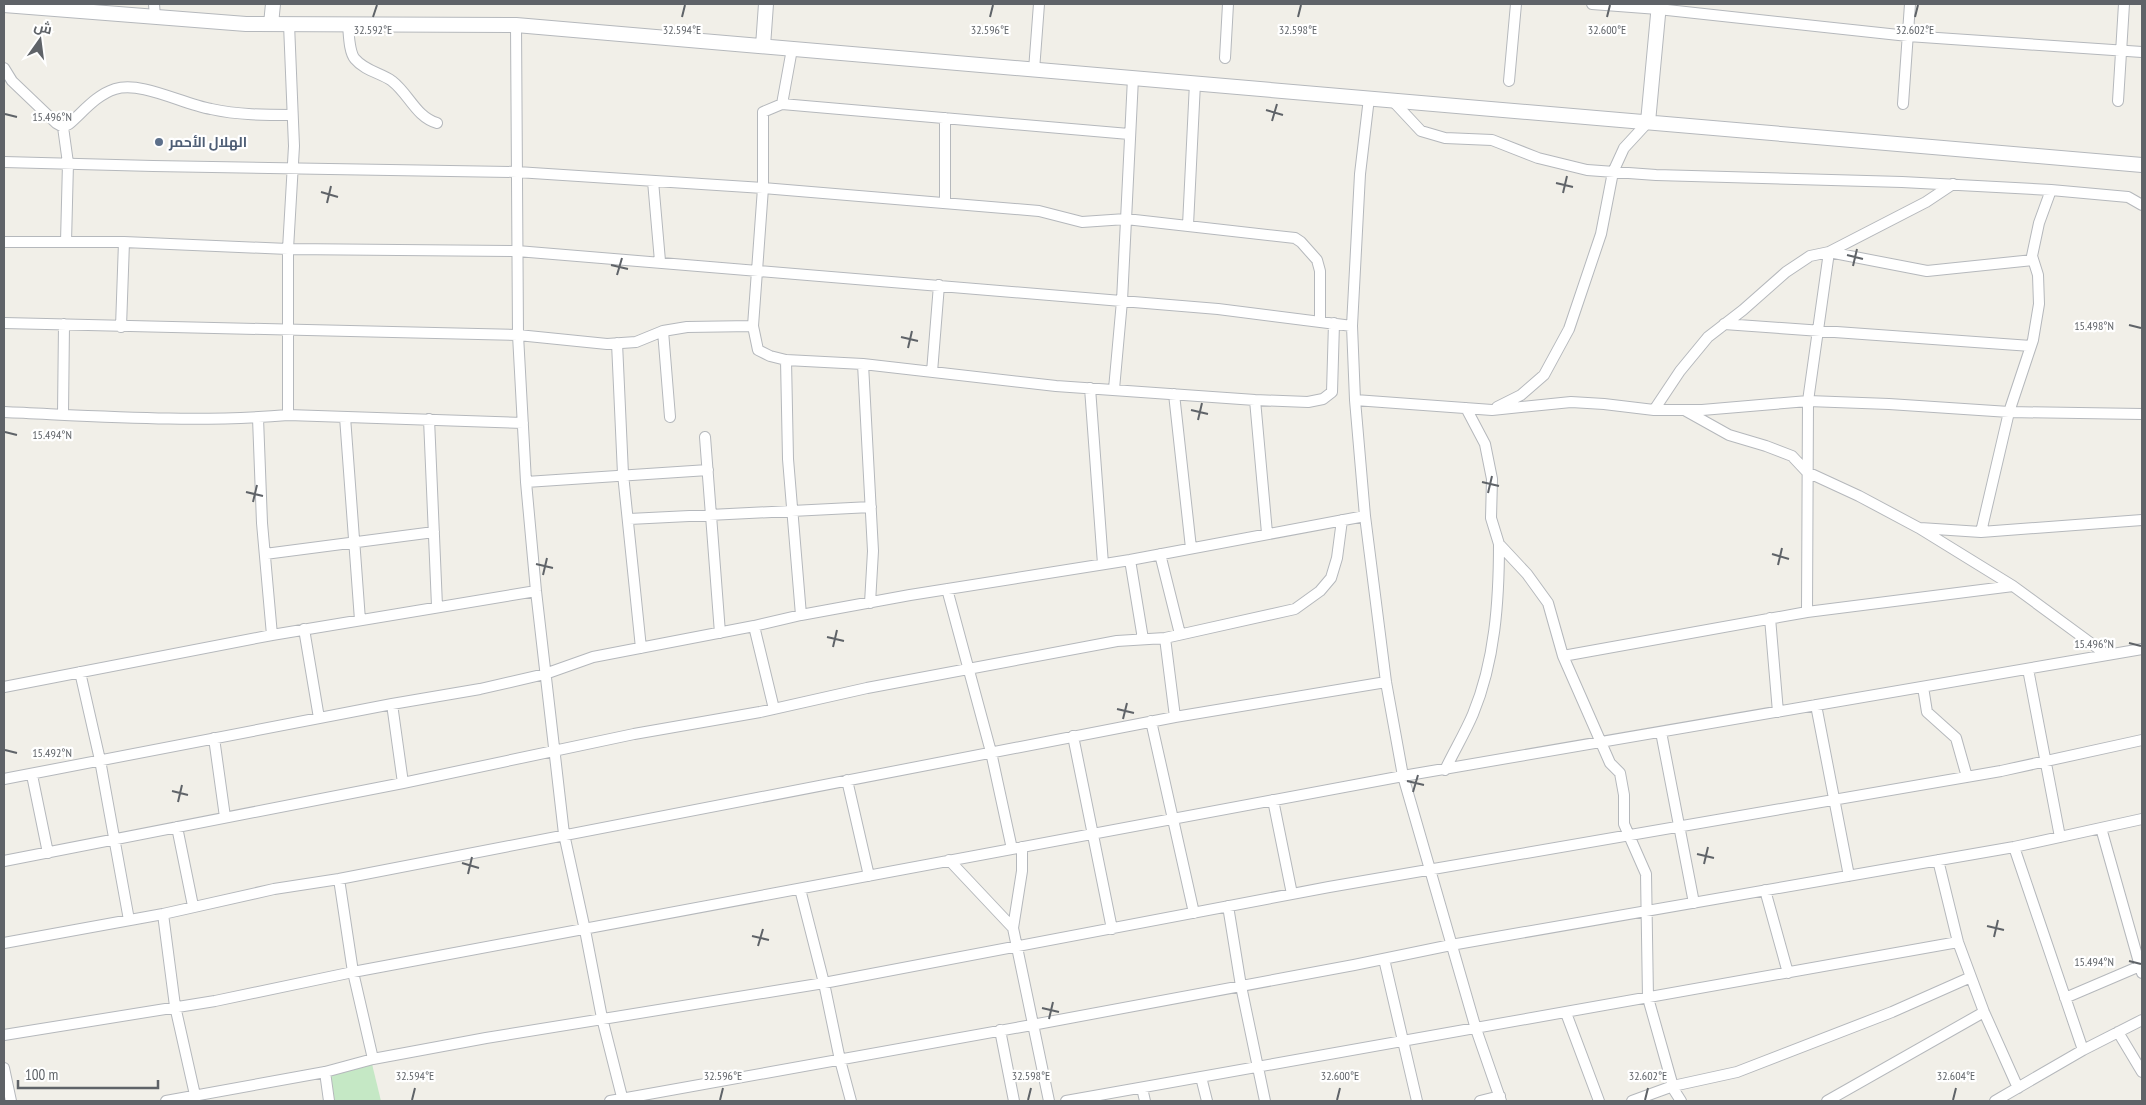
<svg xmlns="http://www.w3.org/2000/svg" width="2146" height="1105" viewBox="0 0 2146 1105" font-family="'PT Sans Narrow',Cairo,sans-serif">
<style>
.green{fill:#c5e8c5}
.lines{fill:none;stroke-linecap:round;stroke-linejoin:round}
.minor-casing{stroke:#b5b8bc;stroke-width:12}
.tertiary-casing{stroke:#b5b8bc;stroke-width:16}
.minor{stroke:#fff;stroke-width:10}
.tertiary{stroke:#fff;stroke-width:14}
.ticks{fill:none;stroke:#5f6368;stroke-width:2}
.service-dot{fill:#5c6f8a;stroke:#fff;stroke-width:2}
.labels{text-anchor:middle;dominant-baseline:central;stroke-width:4.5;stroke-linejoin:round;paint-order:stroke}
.service-label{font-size:14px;font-weight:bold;fill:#4e5e75;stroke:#fff;text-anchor:start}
.ticks-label{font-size:12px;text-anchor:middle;fill:#5f6368;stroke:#fff;stroke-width:4.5;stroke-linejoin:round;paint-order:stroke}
</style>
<rect width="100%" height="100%" fill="#f1efe8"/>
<path class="green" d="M372,1064L381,1101H333L329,1074Z"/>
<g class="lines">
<g class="minor-casing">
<path id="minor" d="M154,4L155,17
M1592,4L1658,9L1908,36L2142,52
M348,25C349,35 349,52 355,59C365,71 381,73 392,81C409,94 416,117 437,123
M516,25L518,335L526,482L536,591L564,834L585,930L602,1018L623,1101
M1225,58L1228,4
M4,68L12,81L56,123L63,127L69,124C83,112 96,95 115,89C142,81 182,104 211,109C238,115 265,115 292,115
M1034,70L1039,4
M1509,81L1516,4
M1369,98L1360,174L1352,326L1355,400L1365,516L1386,682L1403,776L1476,1029L1501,1101
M1392,100L1421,131L1445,138L1492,140L1538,158L1587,170L1656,175L1902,182L2051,190L2128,197L2142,205
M2118,101L2124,4
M782,104L792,49
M1903,104L1910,4
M63,127L68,163L66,242
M4,162L153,166L517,172L763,188L1039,211L1082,222L1126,219L1295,238L1301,242L1317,260L1320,271V322
M653,181L660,261
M945,203V118
M1188,225L1195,83
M4,242H124L288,249L517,251L1218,309L1352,326
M4,323L518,335L607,344L636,342L663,331L687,327L753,326L758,350L770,356L786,360L863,364L1056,386L1255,400L1308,402L1323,399L1332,392L1334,323
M1724,324L2031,346
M753,326L763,188V112L782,104L1129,134
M121,327L124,242
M663,331L670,417
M617,343L623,474L641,648
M786,360L788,459L801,615
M863,364L873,551L870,603
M932,372L939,285
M1090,388L1103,564
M1114,389L1122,301L1133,78
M1174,394L1191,548
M1255,400L1267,533
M1355,400L1492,410L1571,402L1604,404L1654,410H1702L1808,401L1889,404L2009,412L2142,414
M1497,407L1521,395L1544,375L1569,329L1601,234L1613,172L1624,148L1648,122
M1466,408L1485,444L1492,479L1491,518L1499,544L1527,574L1548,603L1563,656L1610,763L1620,773L1624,795V824L1646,874L1648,998L1674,1090L1681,1101
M1654,410L1680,371L1708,337L1743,310L1786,272L1810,256L1829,252L1926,202L1953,184
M1686,411L1729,435L1766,446L1792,456L1807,472L1859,496L1919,528L2013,586L2107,655
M4,412C98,416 193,423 288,415L523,423
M63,414L64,324
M288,415V249L294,146L289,24
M345,417L360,620
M258,418L262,523L272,635
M429,419L437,606
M705,437L720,633
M526,482L708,470
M629,519L871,507
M1920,528L1981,532L2142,520
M1981,532L2009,412L2033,340L2039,304L2038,275L2032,256L2039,223L2051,190
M265,554L434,532
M1160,554L1180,634
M1130,560L1143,639
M947,589L991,752L1012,849
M1807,612L1808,401L1829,252L1927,271L2033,260
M1770,618L1778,712
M754,626L774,709
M304,629L319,718
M1165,638L1175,717
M1563,656L1807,612L2013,586
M2028,669L2060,837
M80,672L100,760L129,920
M4,687L272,635L536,591
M1923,687L1927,712L1956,738L1967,777
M392,704L403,783
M1816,705L1849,876
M1151,721L1194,913
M1661,732L1694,903
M1073,736L1112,929
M214,738L225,817
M1445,770C1454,751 1465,733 1473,714C1495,661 1499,601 1499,544
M32,775L48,853
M4,779L392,704L480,689L545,674L593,657L754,626L801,615L910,595L1130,560L1365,516
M847,780L869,876
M1273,800L1292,894
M177,827L193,906
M2101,828L2142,973
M1022,847V871L1013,928L1049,1101
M2014,847L2083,1050
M949,860L1013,928
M1938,860L1958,942L1984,1012L2018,1088
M4,861L403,783L634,734L760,712L867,688L1117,641L1165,638L1295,609L1320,591L1331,578L1337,558L1342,520
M339,879L353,972L373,1059
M800,889L824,983L840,1060L851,1101
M1765,890L1788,973
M1228,906L1241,986L1265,1101
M163,914L175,1006L195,1095
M4,943L163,914L274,889L339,879L1175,717L1386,682
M1384,959L1417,1101
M2065,998L2140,966
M1566,1013L1599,1101
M1000,1030L1014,1101
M2118,1032L2142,1072
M4,1035L215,1001L353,972L1403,776L2142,649
M4,1068L11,1101
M325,1072L329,1101
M1201,1077L1207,1101
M1142,1088L1145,1101
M166,1101L325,1072L373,1059L486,1038L824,983L1329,887L2001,771L2142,740
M610,1101L1032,1025L1354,965L1451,945L2014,847L2142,819
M1066,1101L1958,942
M1480,1101L1500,1096
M1632,1101L1673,1086L1737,1072L1892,1012L1971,977
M1827,1101L1984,1012
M1995,1101L2083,1050L2142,1020"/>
</g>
<g class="tertiary-casing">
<path id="tertiary" d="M4,5L246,24L516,25L2142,165
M271,24L273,4
M763,46L766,4
M1648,122L1659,4"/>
</g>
<use href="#minor" class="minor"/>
<use href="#tertiary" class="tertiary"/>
</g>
<path class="ticks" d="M373,17L377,5M682,17L685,5M990,17L993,5M1298,17L1301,5M1607,17L1610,5M1915,17L1918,5M1266,110L1283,115M5,114L17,117M1272,121L1277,104M1556,183L1573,187M321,192L338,197M1563,193L1567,176M327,203L331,186M1847,255L1863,259M611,265L628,269M1853,266L1857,249M617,275L622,258M2129,325L2141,328M901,337L918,341M908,348L912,331M1191,410L1208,414M1198,420L1202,403M5,432L17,435M1482,482L1499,486M246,492L263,496M1488,493L1492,476M253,502L257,485M1772,554L1789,559M536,564L553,568M1778,565L1782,548M543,575L547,558M827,637L844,641M2129,643L2141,646M833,647L837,630M1117,709L1134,713M1123,719L1127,703M5,750L17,753M1407,781L1424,785M172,791L188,795M1413,792L1418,775M178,802L182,785M1697,854L1714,858M462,863L479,868M1704,864L1708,847M468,874L472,857M1987,926L2004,930M752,936L769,940M1994,937L1998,920M758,946L763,929M2129,961L2141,964M1042,1008L1059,1012M1049,1019L1053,1002M412,1100L415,1088M720,1100L723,1088M1028,1100L1031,1088M1337,1100L1340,1088M1645,1100L1648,1088M1953,1100L1956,1088"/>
<circle class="service-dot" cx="159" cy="142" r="5"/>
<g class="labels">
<g class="service-label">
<text x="169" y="142">الهلال الأحمر</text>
</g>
</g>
<g class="ticks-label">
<text x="373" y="34">32.592°E</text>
<text x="682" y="34">32.594°E</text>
<text x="990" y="34">32.596°E</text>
<text x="1298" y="34">32.598°E</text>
<text x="1607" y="34">32.600°E</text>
<text x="1915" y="34">32.602°E</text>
<text x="52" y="121">15.496°N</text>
<text x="2094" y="330">15.498°N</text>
<text x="52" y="439">15.494°N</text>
<text x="2094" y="648">15.496°N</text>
<text x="52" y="757">15.492°N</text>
<text x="2094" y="966">15.494°N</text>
<text x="415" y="1080">32.594°E</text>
<text x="723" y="1080">32.596°E</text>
<text x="1031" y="1080">32.598°E</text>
<text x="1340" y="1080">32.600°E</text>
<text x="1648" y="1080">32.602°E</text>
<text x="1956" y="1080">32.604°E</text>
</g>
<rect width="2146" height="1105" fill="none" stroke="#5f6368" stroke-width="10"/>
<g transform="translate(40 40) rotate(14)" stroke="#ffffff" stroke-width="4" paint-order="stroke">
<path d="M0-4L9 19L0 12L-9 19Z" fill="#5f6368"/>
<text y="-8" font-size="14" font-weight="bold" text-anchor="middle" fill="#5f6368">ش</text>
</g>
<path d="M18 1080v8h140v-8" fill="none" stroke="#5f6368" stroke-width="2.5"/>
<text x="25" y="1080" font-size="15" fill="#5f6368" stroke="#ffffff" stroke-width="4" paint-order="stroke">100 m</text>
</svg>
